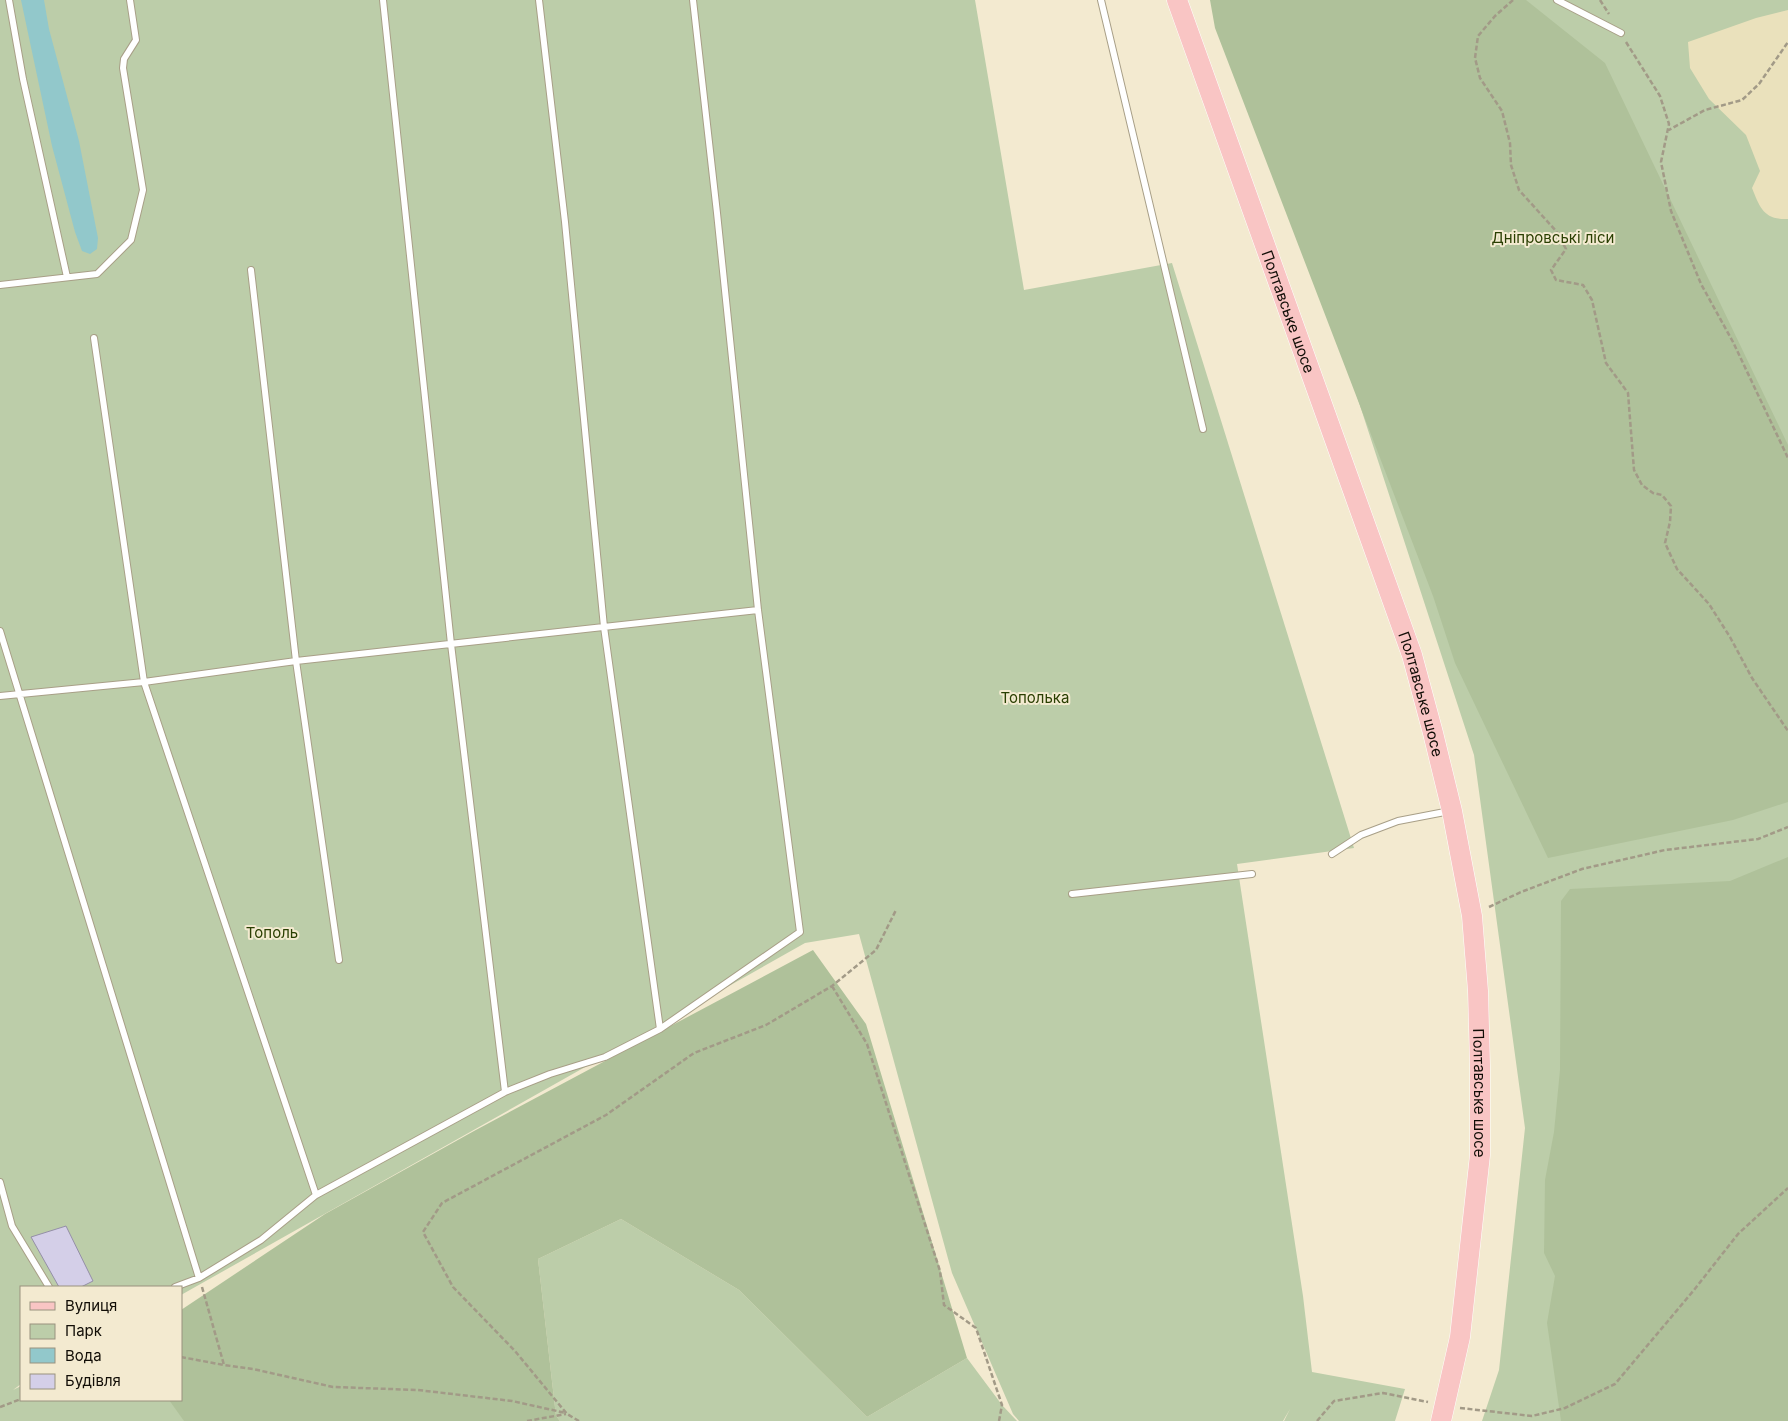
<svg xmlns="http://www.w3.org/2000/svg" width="1788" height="1421" viewBox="0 0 1788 1421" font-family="Inter,sans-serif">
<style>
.green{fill:#bccda9}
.forest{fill:#afc19a}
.sand{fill:#eae1bc}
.water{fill:#92c8cb}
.building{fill:#d4cfe8;stroke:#948fa7}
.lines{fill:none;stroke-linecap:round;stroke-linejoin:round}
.service-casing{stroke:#a89f87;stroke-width:8}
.primary-casing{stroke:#fff;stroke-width:21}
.path{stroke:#a29a87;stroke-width:2.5;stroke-dasharray:5 2.5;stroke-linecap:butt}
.service{stroke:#fff;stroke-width:6}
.primary{stroke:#f9c5c4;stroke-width:20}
.labels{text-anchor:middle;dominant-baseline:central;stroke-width:4;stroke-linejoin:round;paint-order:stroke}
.park-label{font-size:15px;fill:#2a3f02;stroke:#f3ead0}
.street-label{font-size:15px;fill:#110d06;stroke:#f3ead0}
</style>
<rect width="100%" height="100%" fill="#f3ead0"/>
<path class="green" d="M0,0H975L1024,290L1172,263L1354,848L1237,864L1303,1296L1312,1372L1405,1389L1395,1421H1284L1290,1409L1283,1421H1019L1013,1414L952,1273L859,934L805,943L181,1295V1287H21V1384L13,1390L21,1386V1400H170L185,1421H0Z
M1219,0H1788V1421H1482L1499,1370L1525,1128L1474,755L1335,329Z
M621,1219L739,1290L867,1417L967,1358L1002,1405L1017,1421H560L556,1416L538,1259Z"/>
<path class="forest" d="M1210,0H1526L1605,63L1788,445V802L1733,820L1548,858L1455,663L1433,596L1215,28Z
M1788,857V1421H1561L1547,1323L1555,1276L1544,1253L1545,1180L1554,1132L1560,1070L1561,901L1570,889L1730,881Z
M813,950L866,1024L967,1358L867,1417L739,1290L621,1219L538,1259L556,1416L560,1421H184L169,1400H181V1310L325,1214L474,1131Z"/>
<path class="sand" d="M1788,10V219C1764,220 1760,208 1752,188L1760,171L1746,135L1709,99L1690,68L1688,42L1756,18Z"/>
<path class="water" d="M21,0H44L49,29L79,141L98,238L97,249L90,254L82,251L75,232L52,146Z"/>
<path class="building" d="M66,1226L93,1281L81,1287H59L31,1237Z"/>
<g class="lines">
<g class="service-casing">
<path id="service" d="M9,0L23,79L67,277
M383,0L451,644L505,1092
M539,0L565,222L604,627L660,1029
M1101,0L1203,429
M1557,0L1621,33
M251,270L296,661L339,960
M0,285L97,274L131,240L143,190L123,68L124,59L136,40L130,0
M94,338L144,682L316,1195
M0,631L199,1278
M0,696L144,682L296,661L758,610
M1332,854L1361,835L1398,821L1450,811
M1072,894L1252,874
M0,1182L12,1226L49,1287
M175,1287L199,1278L261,1240L316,1195L505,1092L550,1074L605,1057L660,1029L800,932L758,610L717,213L693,0"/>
</g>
<g class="primary-casing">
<g id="primary">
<path id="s1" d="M1177,0L1412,655L1433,733L1452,811L1472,916L1478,991L1480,1065V1155L1460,1337L1441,1421"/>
</g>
</g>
<path class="path" d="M1513,0L1495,16L1478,36L1475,58L1480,78L1502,111L1510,143L1511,165L1519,190L1556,231L1566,249L1551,270L1556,280L1583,285L1592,300L1606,363L1628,393L1634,470L1642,485L1653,493L1662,495L1671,506L1670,522L1665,543L1677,569L1709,604L1730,637L1752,678L1788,731
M1600,0L1609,14
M1626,42L1660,96L1669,124L1661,162L1671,211L1701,284L1733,342L1788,458
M1667,131L1705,110L1742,100L1759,84L1788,42
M1489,907L1521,892L1582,869L1665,850L1758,839L1788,827
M832,986L867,1044L940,1271L944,1305L976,1328L1002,1405L999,1421
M202,1287L224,1365L253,1369L333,1387L418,1390L512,1401L566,1413
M181,1357L224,1365
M0,1407L21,1399
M1460,1408L1532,1416L1565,1408L1615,1384L1694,1290L1738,1234L1788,1188
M527,1421L566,1414
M579,1421L567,1414L515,1351L453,1287L423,1232L442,1203L606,1115L694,1053L766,1025L832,986L876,950L896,910
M1317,1421L1334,1401L1383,1393L1428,1402"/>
<use href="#service" class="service"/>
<use href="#primary" class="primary"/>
</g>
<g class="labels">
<g class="park-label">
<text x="1553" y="237">Дніпровські ліси</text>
<text x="1035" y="697">Тополька</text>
<text x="272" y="932">Тополь</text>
</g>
<g class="street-label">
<text stroke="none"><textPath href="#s1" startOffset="331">Полтавське шосе</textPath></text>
<text stroke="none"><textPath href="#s1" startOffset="736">Полтавське шосе</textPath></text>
<text stroke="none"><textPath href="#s1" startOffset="1141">Полтавське шосе</textPath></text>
</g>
</g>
<rect x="20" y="1286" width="162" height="115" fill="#f3ead0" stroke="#99927f"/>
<rect x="30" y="1302" width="25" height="8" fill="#f9c5c4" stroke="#99927f"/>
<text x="65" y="1311" font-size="15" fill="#110d06">Вулиця</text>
<rect x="30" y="1324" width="25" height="15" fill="#bccda9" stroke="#99927f"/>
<text x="65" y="1336" font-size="15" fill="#110d06">Парк</text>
<rect x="30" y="1348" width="25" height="15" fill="#92c8cb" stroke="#99927f"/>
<text x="65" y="1361" font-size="15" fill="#110d06">Вода</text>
<rect x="30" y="1374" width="25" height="15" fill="#d4cfe8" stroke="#99927f"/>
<text x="65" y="1386" font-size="15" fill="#110d06">Будівля</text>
</svg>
